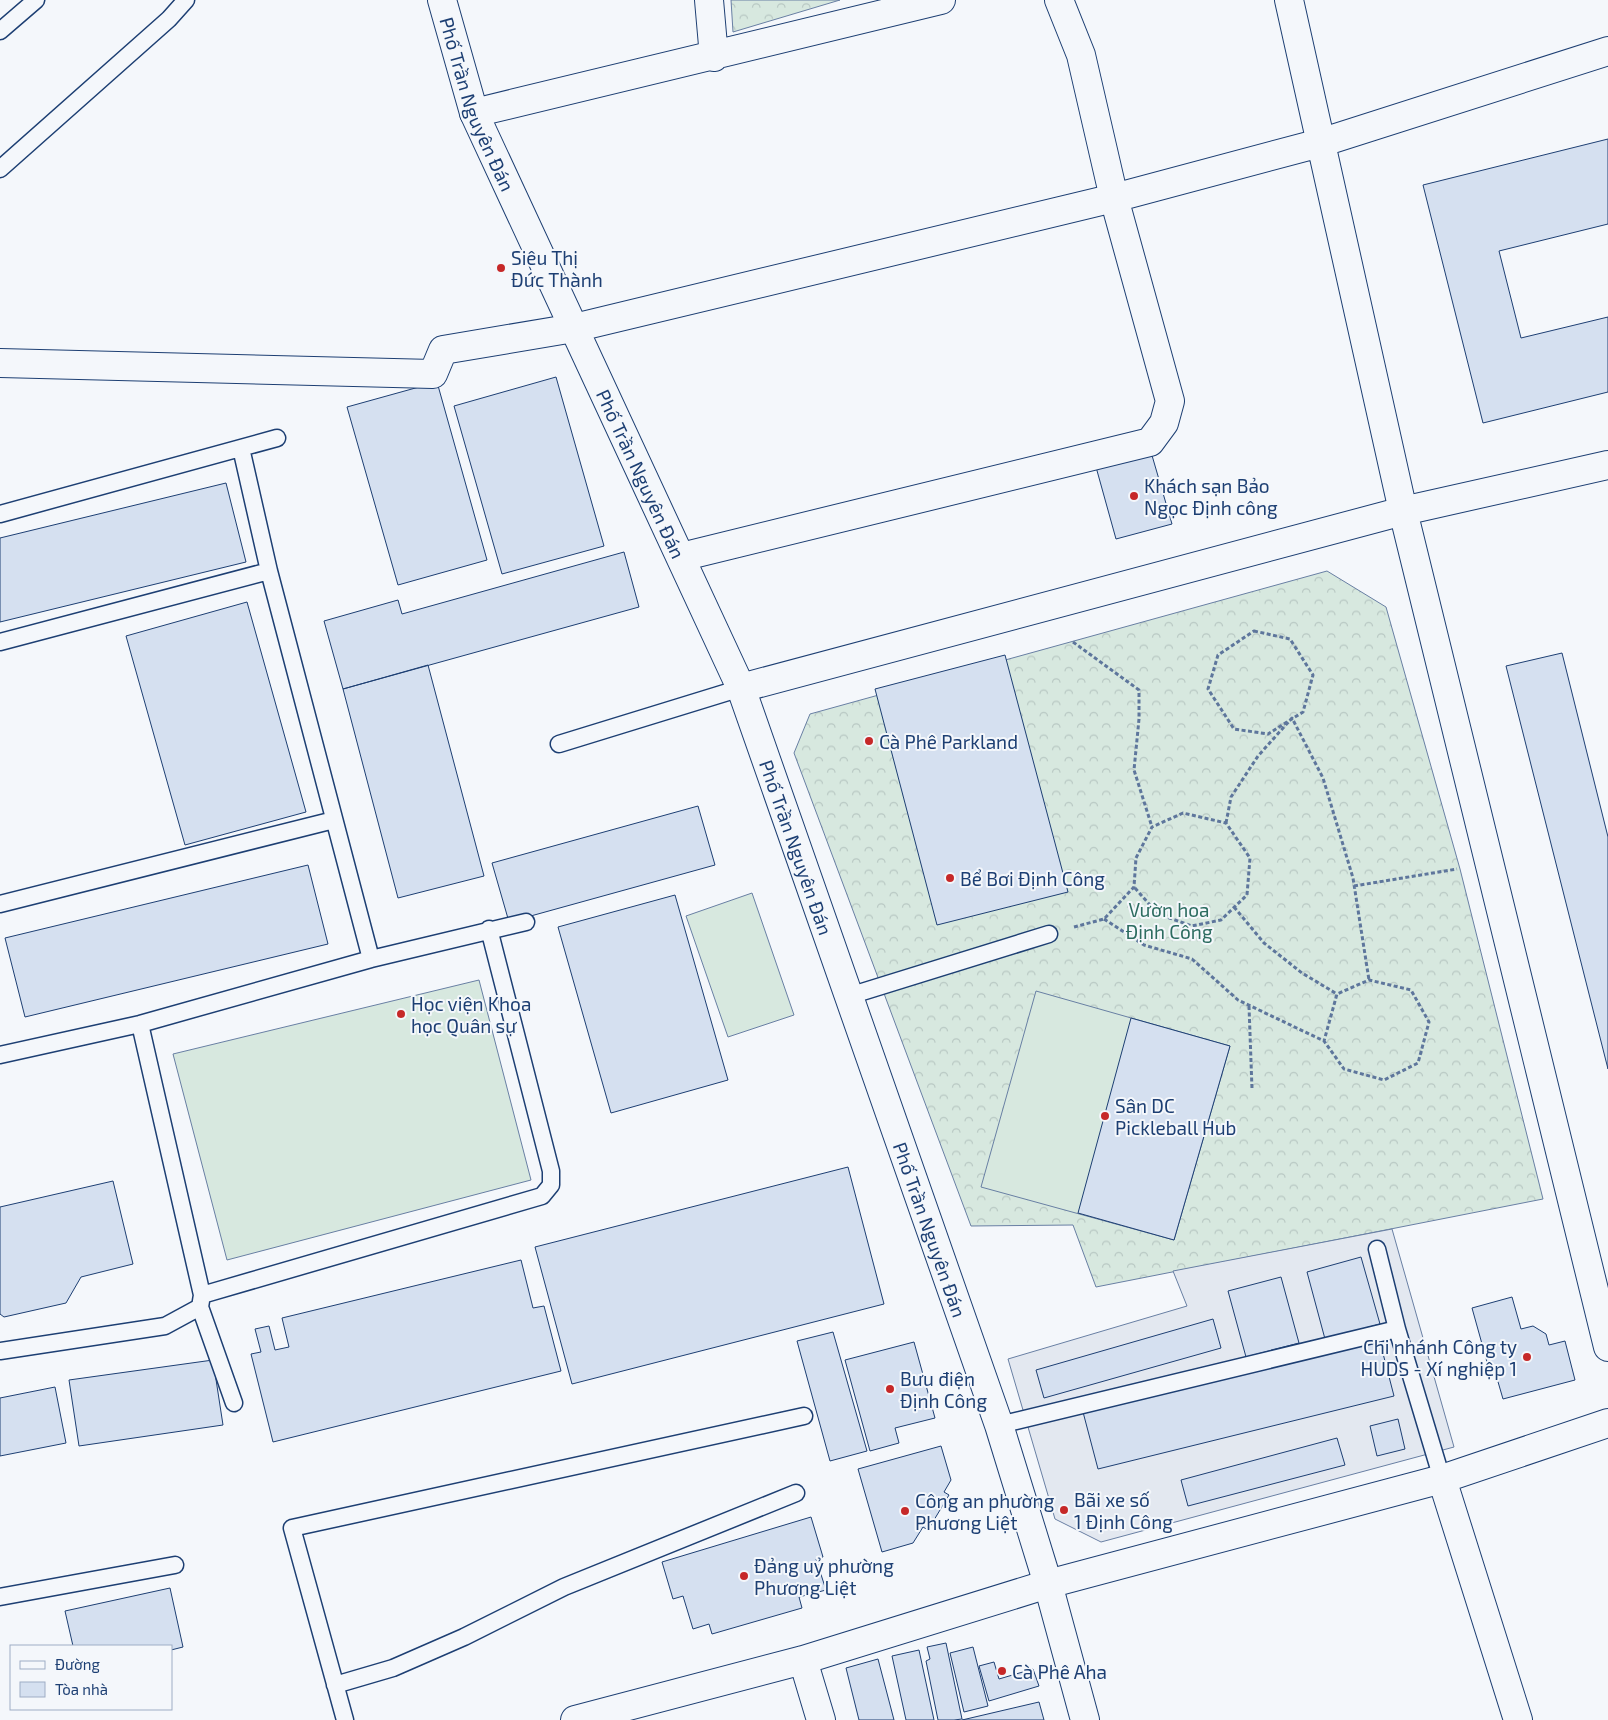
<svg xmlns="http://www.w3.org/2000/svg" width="1608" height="1720" viewBox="0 0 1608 1720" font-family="'Exo 2',sans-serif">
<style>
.forest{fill:url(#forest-crowns);stroke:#687fa3}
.pitch{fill:#d7e8df;stroke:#687fa3}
.parking{fill:#e3e8f0;stroke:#687fa3}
.building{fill:#d5e0f0;stroke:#1d3f73}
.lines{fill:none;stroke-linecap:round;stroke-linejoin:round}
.service-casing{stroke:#1d3f73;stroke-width:19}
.minor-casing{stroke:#1d3f73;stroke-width:30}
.tertiary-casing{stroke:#1d3f73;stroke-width:30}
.path{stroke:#5e769c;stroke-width:3;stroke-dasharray:4 2.5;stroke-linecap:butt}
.service{stroke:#f4f7fb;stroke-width:16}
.minor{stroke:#f4f7fb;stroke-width:28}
.tertiary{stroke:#f4f7fb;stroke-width:28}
.poi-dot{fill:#c62828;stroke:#f4f7fb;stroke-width:2}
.labels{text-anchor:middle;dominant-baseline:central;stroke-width:4;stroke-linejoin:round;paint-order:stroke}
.street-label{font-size:19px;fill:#1d3f73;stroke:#f4f7fb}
.poi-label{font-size:19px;fill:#1d3f73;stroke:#f4f7fb;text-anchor:start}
.park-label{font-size:19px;fill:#2c6c60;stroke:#f4f7fb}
</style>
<defs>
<pattern id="forest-crowns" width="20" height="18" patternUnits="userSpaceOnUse" patternTransform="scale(1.25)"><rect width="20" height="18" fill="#d7e8df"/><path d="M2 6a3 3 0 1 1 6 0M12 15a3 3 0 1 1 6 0" fill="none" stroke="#b8c8c3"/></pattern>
</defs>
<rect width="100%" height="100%" fill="#f4f7fb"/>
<path class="forest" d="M731,0H840L733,32Z
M1327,571L1386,607L1460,869L1543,1199L1096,1287L1073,1225L971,1226L794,753L810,714Z"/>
<path class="pitch" d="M752,893L794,1015L728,1037L686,916Z
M479,980L531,1180L227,1260L173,1054Z
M1036,991L1230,1046L1174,1240L981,1187Z"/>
<path class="parking" d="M1392,1229L1454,1447L1101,1542L1055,1519L1008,1359L1187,1306L1173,1271Z"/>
<path class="building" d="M1608,139V224L1499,251L1521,338L1608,317V392L1483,423L1423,185Z
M556,377L604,546L502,574L454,406Z
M437,382L487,560L398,585L347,407Z
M1151,452L1172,524L1116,539L1096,467Z
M226,483L246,562L0,622V538Z
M624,552L639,607L343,689L324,621L398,600L402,614Z
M247,602L306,812L185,845L126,636Z
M1562,653L1608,837V1069L1506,666Z
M1005,655L1068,892L937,925L875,689Z
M428,665L484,876L398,898L343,689Z
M698,806L715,865L509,922L492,863Z
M308,865L328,944L25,1017L5,938Z
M675,895L728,1080L611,1113L558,927Z
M1131,1018L1230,1046L1174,1240L1078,1213Z
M848,1167L884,1304L572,1384L535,1247Z
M113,1181L133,1264L81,1277L66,1303L4,1317L0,1314V1207Z
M1361,1257L1380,1324L1325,1339L1307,1272Z
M521,1260L533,1308L544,1306L561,1371L273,1442L251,1354L261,1352L255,1329L269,1326L275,1350L289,1347L282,1318Z
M1281,1277L1299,1343L1246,1357L1228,1291Z
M1512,1297L1521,1329L1533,1326L1546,1334L1549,1345L1565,1341L1575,1380L1503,1399L1494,1368L1489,1369L1472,1308Z
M1213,1319L1221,1348L1044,1398L1036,1370Z
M833,1332L867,1451L830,1461L797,1341Z
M1379,1338L1394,1396L1098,1469L1083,1412Z
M914,1342L935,1418L895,1428L899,1443L870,1451L845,1360Z
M213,1360L223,1425L79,1446L69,1380Z
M55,1387L66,1443L0,1456V1398Z
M1398,1419L1405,1449L1377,1456L1370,1426Z
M1337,1438L1345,1465L1188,1506L1181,1480Z
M941,1446L951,1480L944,1492L949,1495L928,1530L923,1527L913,1543L882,1552L858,1469Z
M811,1517L823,1557L816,1559L826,1590L799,1597L802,1608L712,1634L709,1624L693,1629L683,1596L673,1599L662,1562Z
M170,1588L183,1647L171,1650V1646H73L65,1611Z
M946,1643L962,1719L954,1720H938L926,1661L930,1659L927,1647Z
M973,1647L988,1706L964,1712L950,1653Z
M919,1650L934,1720H906L892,1656Z
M878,1659L894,1720H859L846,1668Z
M994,1662L999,1679L1033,1669L1039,1686L989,1701L979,1666Z
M1039,1702L1044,1720H962Z"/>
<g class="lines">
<g class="service-casing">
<path id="service" d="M0,31L36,0
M0,169L169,19L186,0
M241,448L269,571L371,959
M0,514L277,438
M0,642L269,571
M559,744L741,688
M0,904L334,820
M849,996L1049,934
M140,1024L202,1295
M0,1055L140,1024L371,959L526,922
M1377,1249L1397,1329L1442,1479
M200,1307L234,1403
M0,1351L165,1326L200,1307L202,1295L542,1196L551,1185V1171L489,929
M999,1425L1397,1329
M0,1597L175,1565
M335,1685L393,1668L464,1637L564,1587L796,1493
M345,1720L292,1528L804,1416"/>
</g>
<g class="minor-casing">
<path id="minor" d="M709,0L714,57
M1289,0L1403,511L1608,1347
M474,113L941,0
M0,363L433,374L443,350L574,328L1114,198L1320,143L1608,51
M681,557L1150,442L1164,423L1170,401L1114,198L1081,55L1059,0
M741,688L1403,511L1608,465
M1442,1479L1518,1720
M803,1660L821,1720
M575,1720L803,1660L1048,1584L1442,1479L1608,1423"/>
</g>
<g class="tertiary-casing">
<g id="tertiary">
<path id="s1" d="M442,0L474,113L741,688L999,1425L1048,1584L1085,1720"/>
</g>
</g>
<path class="path" d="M1254,631L1290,639L1313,675L1303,712L1268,734L1234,729L1208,689L1218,655Z
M1073,642L1139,690V719L1134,770L1152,827
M1226,823L1231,797L1258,756L1292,718L1323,778L1353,878L1369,980
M1354,886L1457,869
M1234,907L1264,943L1302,973L1337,994
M1104,919L1144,945L1192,959L1238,1000L1324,1041L1344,1069L1384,1080L1418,1063L1429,1022L1411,990L1369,980L1337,994L1324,1041
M1074,927L1104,919L1134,887L1136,858L1152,827L1183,813L1226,823L1250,858L1247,895L1221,920L1192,926L1158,914L1134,887
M1249,1006L1252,1089"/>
<use href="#service" class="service"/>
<use href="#minor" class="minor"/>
<use href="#tertiary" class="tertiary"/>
</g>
<g class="poi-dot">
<circle cx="501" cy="268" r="5"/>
<circle cx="1134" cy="496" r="5"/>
<circle cx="869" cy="741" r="5"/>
<circle cx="950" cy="878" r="5"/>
<circle cx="401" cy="1014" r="5"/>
<circle cx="1105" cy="1116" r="5"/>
<circle cx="1527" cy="1357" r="5"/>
<circle cx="890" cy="1389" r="5"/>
<circle cx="1064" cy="1510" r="5"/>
<circle cx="905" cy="1511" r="5"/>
<circle cx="744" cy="1576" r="5"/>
<circle cx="1002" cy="1671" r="5"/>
</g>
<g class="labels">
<g class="street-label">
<text stroke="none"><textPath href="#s1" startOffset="110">Phố Trần Nguyên Đán</textPath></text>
<text stroke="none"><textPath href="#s1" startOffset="515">Phố Trần Nguyên Đán</textPath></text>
<text stroke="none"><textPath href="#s1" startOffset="920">Phố Trần Nguyên Đán</textPath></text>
<text stroke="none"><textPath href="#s1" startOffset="1325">Phố Trần Nguyên Đán</textPath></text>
</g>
<g class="poi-label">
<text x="511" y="257">Siêu Thị<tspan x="511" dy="22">Đức Thành</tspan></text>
<text x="1144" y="485">Khách sạn Bảo<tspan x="1144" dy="22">Ngọc Định công</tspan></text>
<text x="879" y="741">Cà Phê Parkland</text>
<text x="960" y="878">Bể Bơi Định Công</text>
<text x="411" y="1003">Học viện Khoa<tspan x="411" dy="22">học Quân sự</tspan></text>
<text x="1115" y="1105">Sân DC<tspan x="1115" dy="22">Pickleball Hub</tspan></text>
<text x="1517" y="1346" text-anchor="end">Chi nhánh Công ty<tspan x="1517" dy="22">HUDS - Xí nghiệp 1</tspan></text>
<text x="900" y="1378">Bưu điện<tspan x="900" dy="22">Định Công</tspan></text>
<text x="1074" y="1499">Bãi xe số<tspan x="1074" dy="22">1 Định Công</tspan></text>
<text x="915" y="1500">Công an phường<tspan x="915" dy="22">Phương Liệt</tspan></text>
<text x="754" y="1565">Đảng uỷ phường<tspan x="754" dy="22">Phương Liệt</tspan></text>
<text x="1012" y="1671">Cà Phê Aha</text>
</g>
<g class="park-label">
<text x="1169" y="909">Vườn hoa<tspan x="1169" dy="22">Định Công</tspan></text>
</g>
</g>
<rect x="10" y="1645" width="162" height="65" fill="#f4f7fb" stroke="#9eadc5"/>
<rect x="20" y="1661" width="25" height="8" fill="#f4f7fb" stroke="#9eadc5"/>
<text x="55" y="1670" font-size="15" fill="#1d3f73">Đường</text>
<rect x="20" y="1682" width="25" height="15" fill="#d5e0f0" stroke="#9eadc5"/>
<text x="55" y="1695" font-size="15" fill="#1d3f73">Tòa nhà</text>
</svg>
